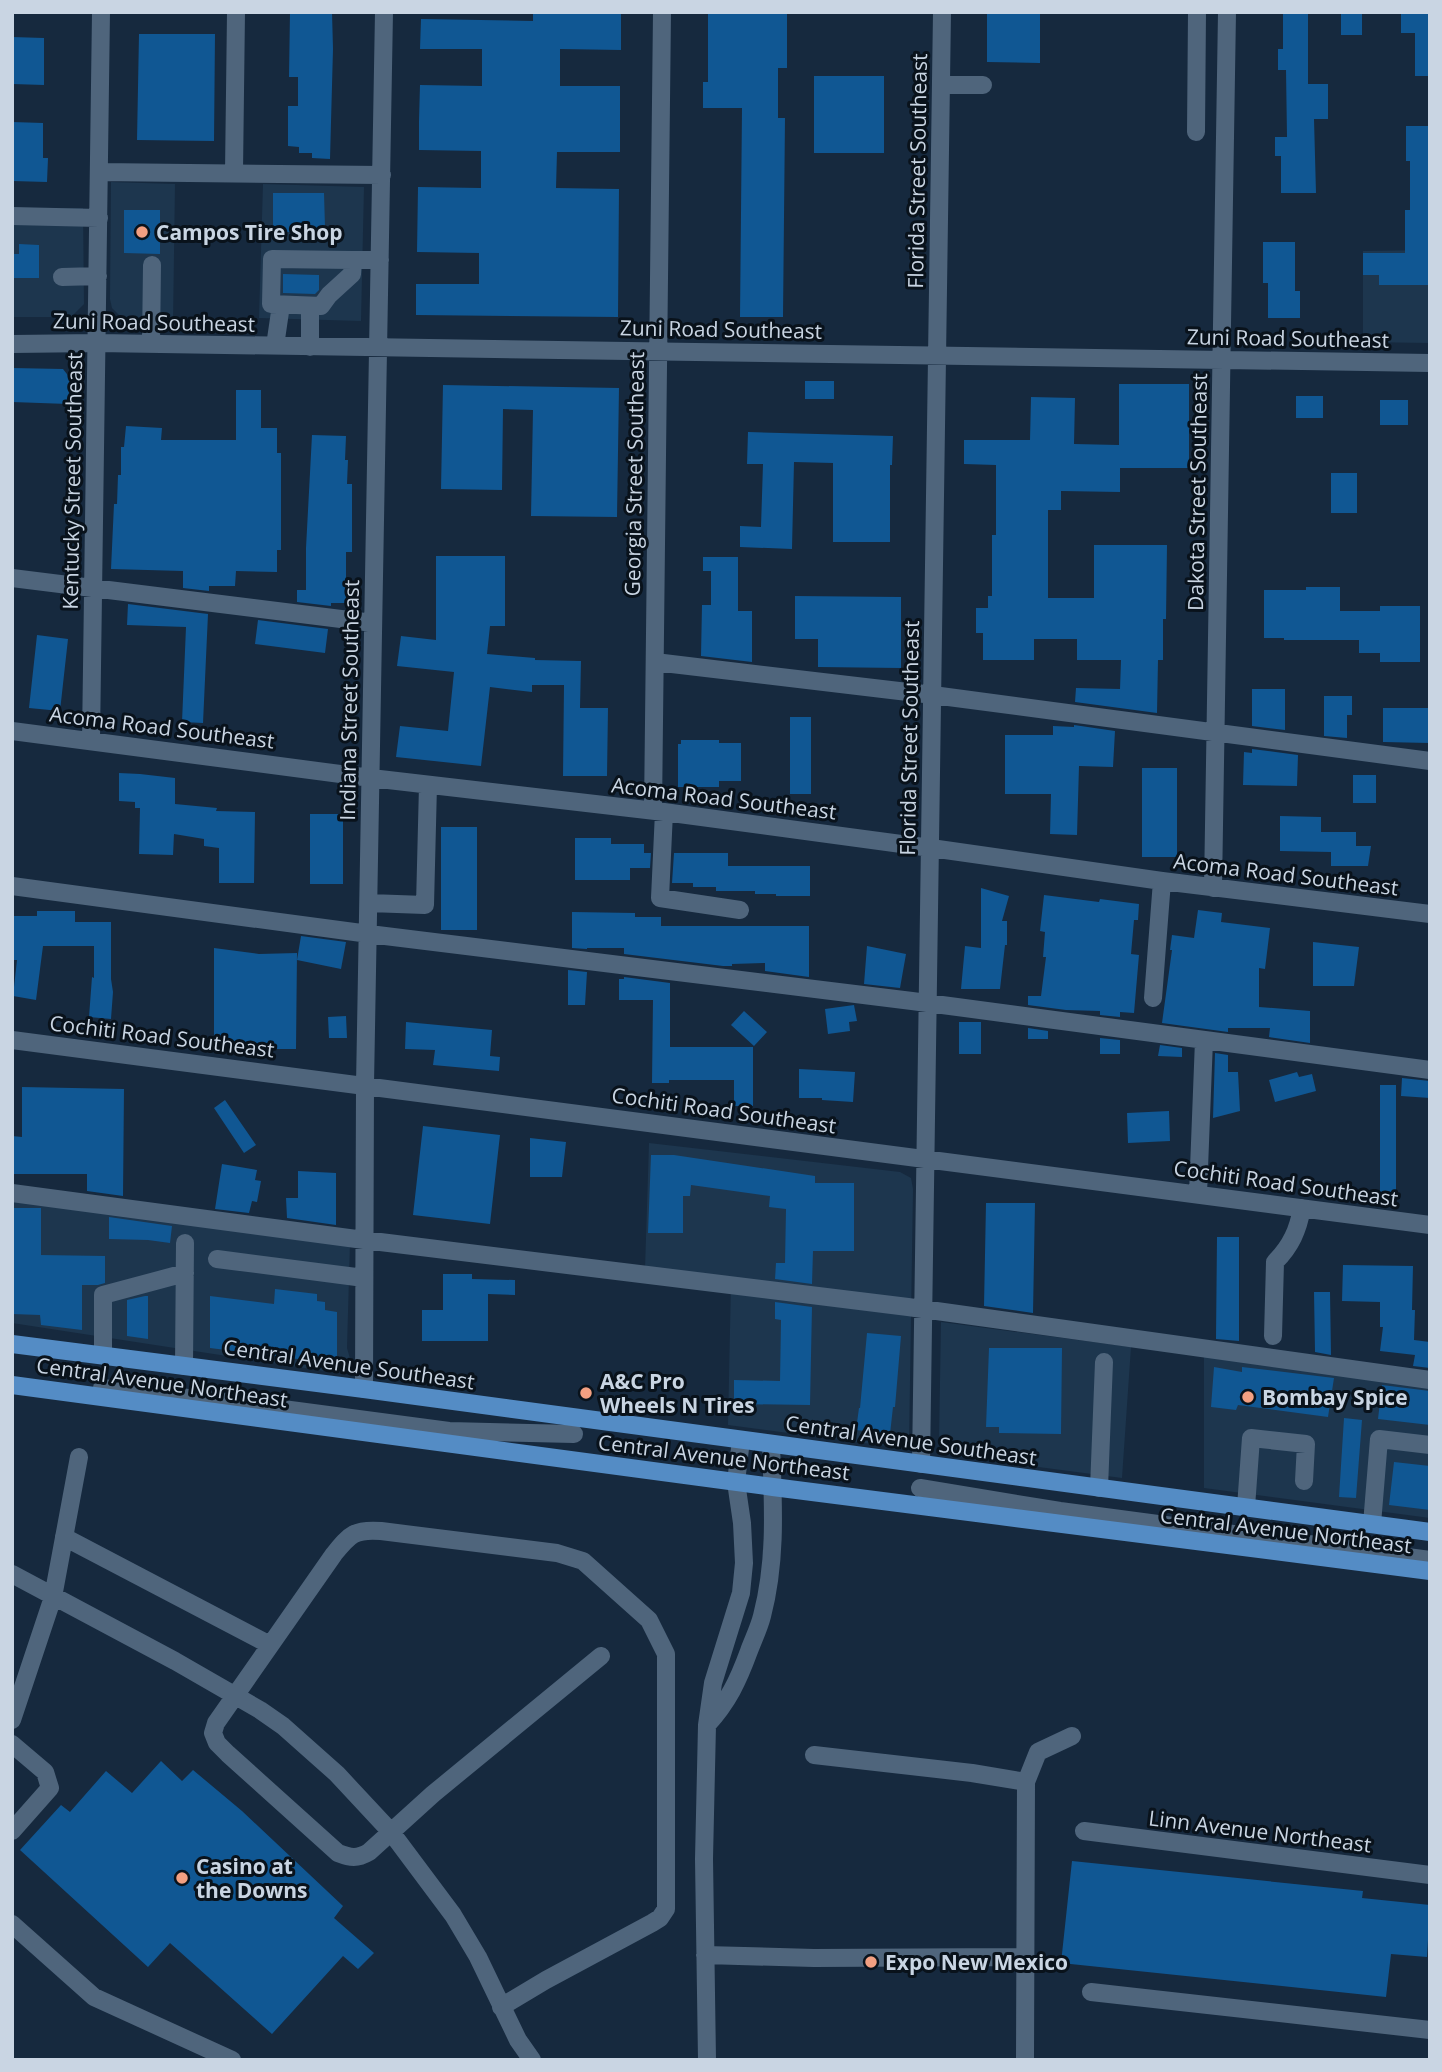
<svg xmlns="http://www.w3.org/2000/svg" width="1442" height="2072" viewBox="0 0 1442 2072" font-family="'Open Sans',sans-serif">
<style>
.built{fill:#1d364e}
.building{fill:#105793}
.lines{fill:none;stroke-linecap:round;stroke-linejoin:round}
.minor{stroke:#4f657c;stroke-width:18}
.major{stroke:#548cc5;stroke-width:18}
.poi-dot{fill:#f3a082;stroke:#09121b;stroke-width:2.5}
.labels{text-anchor:middle;dominant-baseline:central;stroke-width:6;stroke-linejoin:round;paint-order:stroke}
.street-label{font-size:21px;fill:#c9d5e3;stroke:#09121b}
.poi-label{font-size:21px;font-weight:bold;fill:#c9d5e3;stroke:#09121b;text-anchor:start}
</style>
<rect width="100%" height="100%" fill="#16293e"/>
<path class="built" d="M111,182L175,184L173,324L123,319L112,308L110,299Z
M263,184L364,187L361,321L259,318Z
M83,208L84,304L71,317H12V209Z
M1430,250V343L1363,342V251Z
M649,1143L900,1172L911,1178L913,1189L909,1445L902,1448L728,1425L731,1282L645,1269Z
M12,1201L350,1243L347,1348L351,1362L348,1370L344,1372H331L12,1323Z
M941,1322L1131,1347L1122,1478L949,1455L939,1441Z
M1204,1354L1430,1385V1518L1204,1488Z"/>
<path class="building" d="M290,12H332L333,49L330,159L312,158V153H299V147L288,146V106H298V77H289Z
M533,12H621V50L560,49V86H620V152H557L556,188L619,189L618,317L416,315V284H479V253L417,252L418,187L481,188V151L419,150V121L420,85L482,86V49H420L421,19L533,21Z
M708,12H787V68H778V118H785L783,317H740L742,108H703V82H708Z
M987,12H1040V63L987,62Z
M1283,12H1308V84H1328V119H1314L1316,193H1281V156H1275V137H1287L1286,70H1278V49H1283Z
M1341,12H1362V35H1341Z
M1401,12H1430V76H1415V33H1401Z
M139,34H215L214,141L137,140Z
M12,37L44,38V85L12,84Z
M814,76H884V153H814Z
M12,122L43,123V158H48L47,182L12,181Z
M1406,126H1430V285H1379V275H1363V253H1405V210H1410V161H1406Z
M273,193H324L325,227H320V232H276V227H273Z
M124,210H160V254L124,253Z
M1263,242H1295V291H1300V318H1268V283H1263Z
M19,244L39,245V278H12V254H19Z
M283,274L319,275V290L315,294L283,293Z
M12,368L63,369L70,378L68,404L12,402Z
M805,381H834V399H805Z
M1119,384H1189V468H1120V492L1061,491V510H1048V598H1094V545H1167L1166,619H1163V660H1158L1157,713L1075,702L1076,688L1120,689L1121,660H1077V639H1034V660H983V633H976V608H988V596H992V535H996V465L964,464V440H1030L1031,397L1075,398L1074,444L1119,445Z
M443,385L619,388L617,517L531,516L533,410L503,409L502,490L441,489Z
M236,390H261V428H277V453H281V550H277V572L236,571L235,586H209V591L183,588V571L111,569L114,504H117L118,475H121V447H124L126,426L162,428L161,440H236Z
M1296,396H1323V418H1296Z
M1380,400H1408V425H1380Z
M748,432L893,436L892,465H890V542H833V463L794,462L792,549L740,547V526L761,527L763,464H747Z
M312,435L346,436L345,460H348L347,484H352V552H346V603H331V606L297,602V590H306V548Z
M1331,473H1357V513H1331Z
M436,556H505V626H490L487,654L535,658V660L581,661L580,708H608L607,776H563L564,685H532V692L490,687L481,766L396,757L400,726L448,731L454,672L397,666L401,636L436,640Z
M703,557H738V611H752V662L701,656L702,605H711V571H703Z
M1306,587H1340V611H1380V606H1420V662H1380V653H1359V640H1284V638H1264V590H1306Z
M795,596L901,597V668L818,667V639H795Z
M128,604L208,614L203,723L182,722L186,627L127,625Z
M258,620L328,629L325,653L255,644Z
M37,635L68,639L60,711L29,708Z
M1252,689H1285V730L1252,726Z
M1324,696H1352V715H1347V738L1324,736Z
M1383,708H1430V743L1383,742Z
M790,717H811V794H790Z
M1074,725L1115,731L1113,767L1079,766L1077,835L1050,834L1051,794H1005V735H1053V726L1074,727Z
M681,740H719V743H741V781H719V787H678V744H681Z
M1252,749L1298,755L1297,786L1243,785L1244,752L1252,753Z
M1142,768H1177V857H1142Z
M119,773L140,774L175,778V804L217,808L216,811L255,812L254,883H219V848L204,846V839L174,834L173,855L139,854L140,808H135V802L119,801Z
M1353,775H1376V803H1353Z
M310,814H343V884H310Z
M1280,816L1321,817V832H1356V846H1371L1368,866H1331V852L1280,851Z
M441,827H477V930H441Z
M575,838H611V844H644V853H651L650,868H630V880H575Z
M674,853H728V866H810V896H776V894H755V891H716V887H693V883H672Z
M981,888L1009,896L1002,921H1007V945H1005L1000,989H961L965,946L981,948Z
M1044,895L1099,902L1100,899L1139,904L1138,920H1134L1131,954L1139,955L1134,1013L1120,1012V1017L1100,1015V1011L1066,1010L1028,1005V996H1041L1046,957H1043L1045,932L1040,931Z
M1198,910L1222,913L1221,922L1270,928L1265,969L1259,968V1007L1310,1011V1043L1269,1037L1270,1028H1228V1032L1162,1023L1172,950H1170L1172,935L1194,938Z
M37,911H75V922H111V979L113,992L111,1019L89,1017L92,977L94,978V946H43L36,1000L13,996L17,960H12V916H37Z
M572,912L635,913V917H661V926H809V977L765,971V963L732,964V966H723L624,954V948H587V949L572,948Z
M301,936L346,942L341,969L297,960Z
M1313,942L1359,947L1354,986H1313Z
M867,946L906,954L900,988L864,984Z
M214,948L259,954L297,953L296,1049H262V1047L214,1040Z
M568,970L587,972L585,1005H568Z
M624,977L670,983V1047H753V1106H734V1080H669V1083H652L653,1000H619V979H624Z
M854,1005L857,1021L849,1022L850,1031L828,1034L825,1009Z
M744,1011L767,1032L754,1046L731,1025Z
M346,1016L347,1038H329L328,1017Z
M406,1022L492,1030L490,1056L500,1057L499,1071L433,1065L435,1050L405,1049Z
M959,1022H981V1054H959Z
M1028,1028L1048,1031V1039H1028Z
M1100,1038L1120,1040V1054H1100Z
M1160,1045L1182,1048V1057L1158,1056Z
M1215,1053L1228,1055V1072H1238L1240,1111L1213,1118Z
M799,1069L855,1072L853,1102L822,1100V1098H799Z
M1297,1072L1299,1077L1312,1074L1316,1091L1275,1102L1269,1080Z
M1402,1078L1430,1081V1098L1401,1096Z
M1380,1085H1396V1194H1380Z
M22,1087L124,1089L123,1196L87,1191V1174H12V1136L22,1137Z
M225,1100L256,1145L244,1153L214,1108Z
M1169,1111L1170,1141L1128,1143L1127,1113Z
M423,1126L500,1135L490,1224L413,1215Z
M530,1138L566,1142L562,1177H530Z
M651,1155H674L815,1176V1183H854V1251H813L812,1284L775,1279L776,1263H785L786,1209L769,1207L770,1196L691,1185L690,1196H683V1233H648Z
M222,1164L257,1170L255,1180L261,1181L257,1202L252,1201L249,1213L215,1209Z
M298,1171L336,1173V1225L287,1218L286,1198H298Z
M986,1203H1035L1033,1313L984,1306Z
M12,1208H41V1255L105,1256V1283L98,1285H82V1330L41,1325L40,1315L12,1314Z
M109,1217L172,1226L170,1243L148,1240L109,1239Z
M1217,1237H1239V1341L1216,1339Z
M1343,1265L1413,1266L1412,1310H1415L1414,1340L1430,1342V1368L1413,1366L1415,1355L1380,1351L1383,1327H1380V1302L1342,1301Z
M443,1274H472V1279L515,1280V1295L488,1294V1341H422V1310H443Z
M275,1289L317,1294V1301L325,1302V1310L337,1312V1364L210,1348V1296L274,1304Z
M1314,1292H1330L1331,1355L1315,1352Z
M145,1296H148V1339L127,1336V1300Z
M775,1302L812,1307L810,1405L734,1404V1380L780,1381L781,1320L775,1319Z
M867,1333L901,1336L895,1407H893L890,1434L856,1430L859,1408H860Z
M989,1348H1062L1061,1434L999,1433V1427H986Z
M1214,1367L1242,1372V1367L1334,1378L1328,1417L1238,1405L1236,1410L1211,1407Z
M1382,1385L1430,1391V1425L1378,1419Z
M1344,1418L1362,1420L1356,1498L1339,1497Z
M1394,1462L1430,1466V1510L1389,1505Z
M161,1761L182,1781L193,1770L242,1811L343,1906L334,1918L374,1953L358,1969L343,1956L272,2034L170,1943L148,1967L20,1850L61,1805L70,1812L106,1771L132,1793Z
M1072,1861L1363,1891L1362,1898L1430,1905L1427,1957L1391,1954L1386,1997L1061,1963Z"/>
<g class="lines">
<path class="minor" d="M941,85H983
M1196,132L1197,12
M99,172L382,175
M234,172L236,12
M12,216L99,218
M353,260L352,274L329,295L321,306L271,304L272,259L353,260H380
M62,277L98,276
M310,306V347
M12,344L97,343L1430,363
M151,344L152,265
M275,346L281,305
M12,578L373,623
M655,662L933,695L1430,761
M12,731L371,778L664,812L931,848L1162,881L1430,914
M91,740L101,12
M653,811L662,12
M664,812L660,898L740,910
M12,886L369,934L912,1001L1430,1070
M1213,888L1227,12
M369,903L425,905L428,785
M1153,998L1162,881
M12,1040L1430,1225
M12,1193L364,1240L908,1307L1430,1380
M1198,1194L1204,1040
M217,1259L364,1278
M1273,1336L1275,1262C1291,1246 1298,1230 1302,1208
M103,1355V1295L185,1273
M184,1366L185,1243
M102,1388L283,1409L449,1431L574,1434
M364,1389L365,1085L384,12
M921,1464L942,12
M920,1488L1060,1511L1430,1560
M1099,1488L1104,1362
M1246,1507L1251,1438L1306,1444L1304,1481
M1372,1524L1379,1439L1430,1445
M64,1537L270,1645
M12,1574L175,1661L260,1710L283,1726L337,1774L391,1832L453,1915L478,1957L518,2040L532,2060
M12,1720L53,1597L79,1457
M707,1725C728,1702 738,1681 749,1651C753,1640 759,1628 762,1616C777,1559 773,1502 771,1444
M12,1744L45,1772L50,1788L12,1831
M814,1755L972,1773L1026,1782L1025,2060
M1026,1782L1038,1752L1072,1736
M1084,1831L1430,1875
M12,1924L94,1997L232,2060
M705,1955L814,1958L1024,1957
M1091,1992L1430,2030
M501,2007L546,1980L652,1923L660,1918L666,1909V1654L649,1620L583,1561L557,1553L381,1531C355,1529 350,1534 334,1554L216,1723L213,1733L217,1743L228,1754L338,1853C351,1858 357,1859 369,1852L433,1794L601,1656
M707,2060L704,1859L707,1725L713,1683L741,1593L744,1563L742,1523L736,1482L741,1440"/>
<path class="major" d="M12,1344L364,1389L1430,1532
M12,1385L773,1487L1430,1571"/>
</g>
<g class="poi-dot">
<circle cx="142" cy="232" r="7"/>
<circle cx="586" cy="1393" r="7"/>
<circle cx="1248" cy="1397" r="7"/>
<circle cx="182" cy="1878" r="7"/>
<circle cx="871" cy="1962" r="7"/>
</g>
<g class="labels">
<g class="street-label">
<text transform="translate(917 171) rotate(-89)">Florida Street Southeast</text>
<text transform="translate(154 322) rotate(1)">Zuni Road Southeast</text>
<text transform="translate(721 329) rotate(1)">Zuni Road Southeast</text>
<text transform="translate(1288 338) rotate(1)">Zuni Road Southeast</text>
<text transform="translate(634 474) rotate(-89)">Georgia Street Southeast</text>
<text transform="translate(72 481) rotate(-89)">Kentucky Street Southeast</text>
<text transform="translate(1197 492) rotate(-89)">Dakota Street Southeast</text>
<text transform="translate(349 700) rotate(-89)">Indiana Street Southeast</text>
<text transform="translate(162 727) rotate(7)">Acoma Road Southeast</text>
<text transform="translate(909 738) rotate(-89)">Florida Street Southeast</text>
<text transform="translate(724 798) rotate(7)">Acoma Road Southeast</text>
<text transform="translate(1286 874) rotate(7)">Acoma Road Southeast</text>
<text transform="translate(162 1036) rotate(7)">Cochiti Road Southeast</text>
<text transform="translate(724 1110) rotate(8)">Cochiti Road Southeast</text>
<text transform="translate(1286 1183) rotate(8)">Cochiti Road Southeast</text>
<text transform="translate(349 1364) rotate(8)">Central Avenue Southeast</text>
<text transform="translate(162 1382) rotate(8)">Central Avenue Northeast</text>
<text transform="translate(911 1440) rotate(8)">Central Avenue Southeast</text>
<text transform="translate(724 1457) rotate(7)">Central Avenue Northeast</text>
<text transform="translate(1286 1530) rotate(7)">Central Avenue Northeast</text>
<text transform="translate(1260 1831) rotate(7)">Linn Avenue Northeast</text>
</g>
<g class="poi-label">
<text x="156" y="232">Campos Tire Shop</text>
<text x="600" y="1381">A&amp;C Pro<tspan x="600" dy="24">Wheels N Tires</tspan></text>
<text x="1262" y="1397">Bombay Spice</text>
<text x="196" y="1866">Casino at<tspan x="196" dy="24">the Downs</tspan></text>
<text x="885" y="1962">Expo New Mexico</text>
</g>
</g>
<rect width="1442" height="2072" fill="none" stroke="#c9d5e3" stroke-width="28"/>
</svg>
